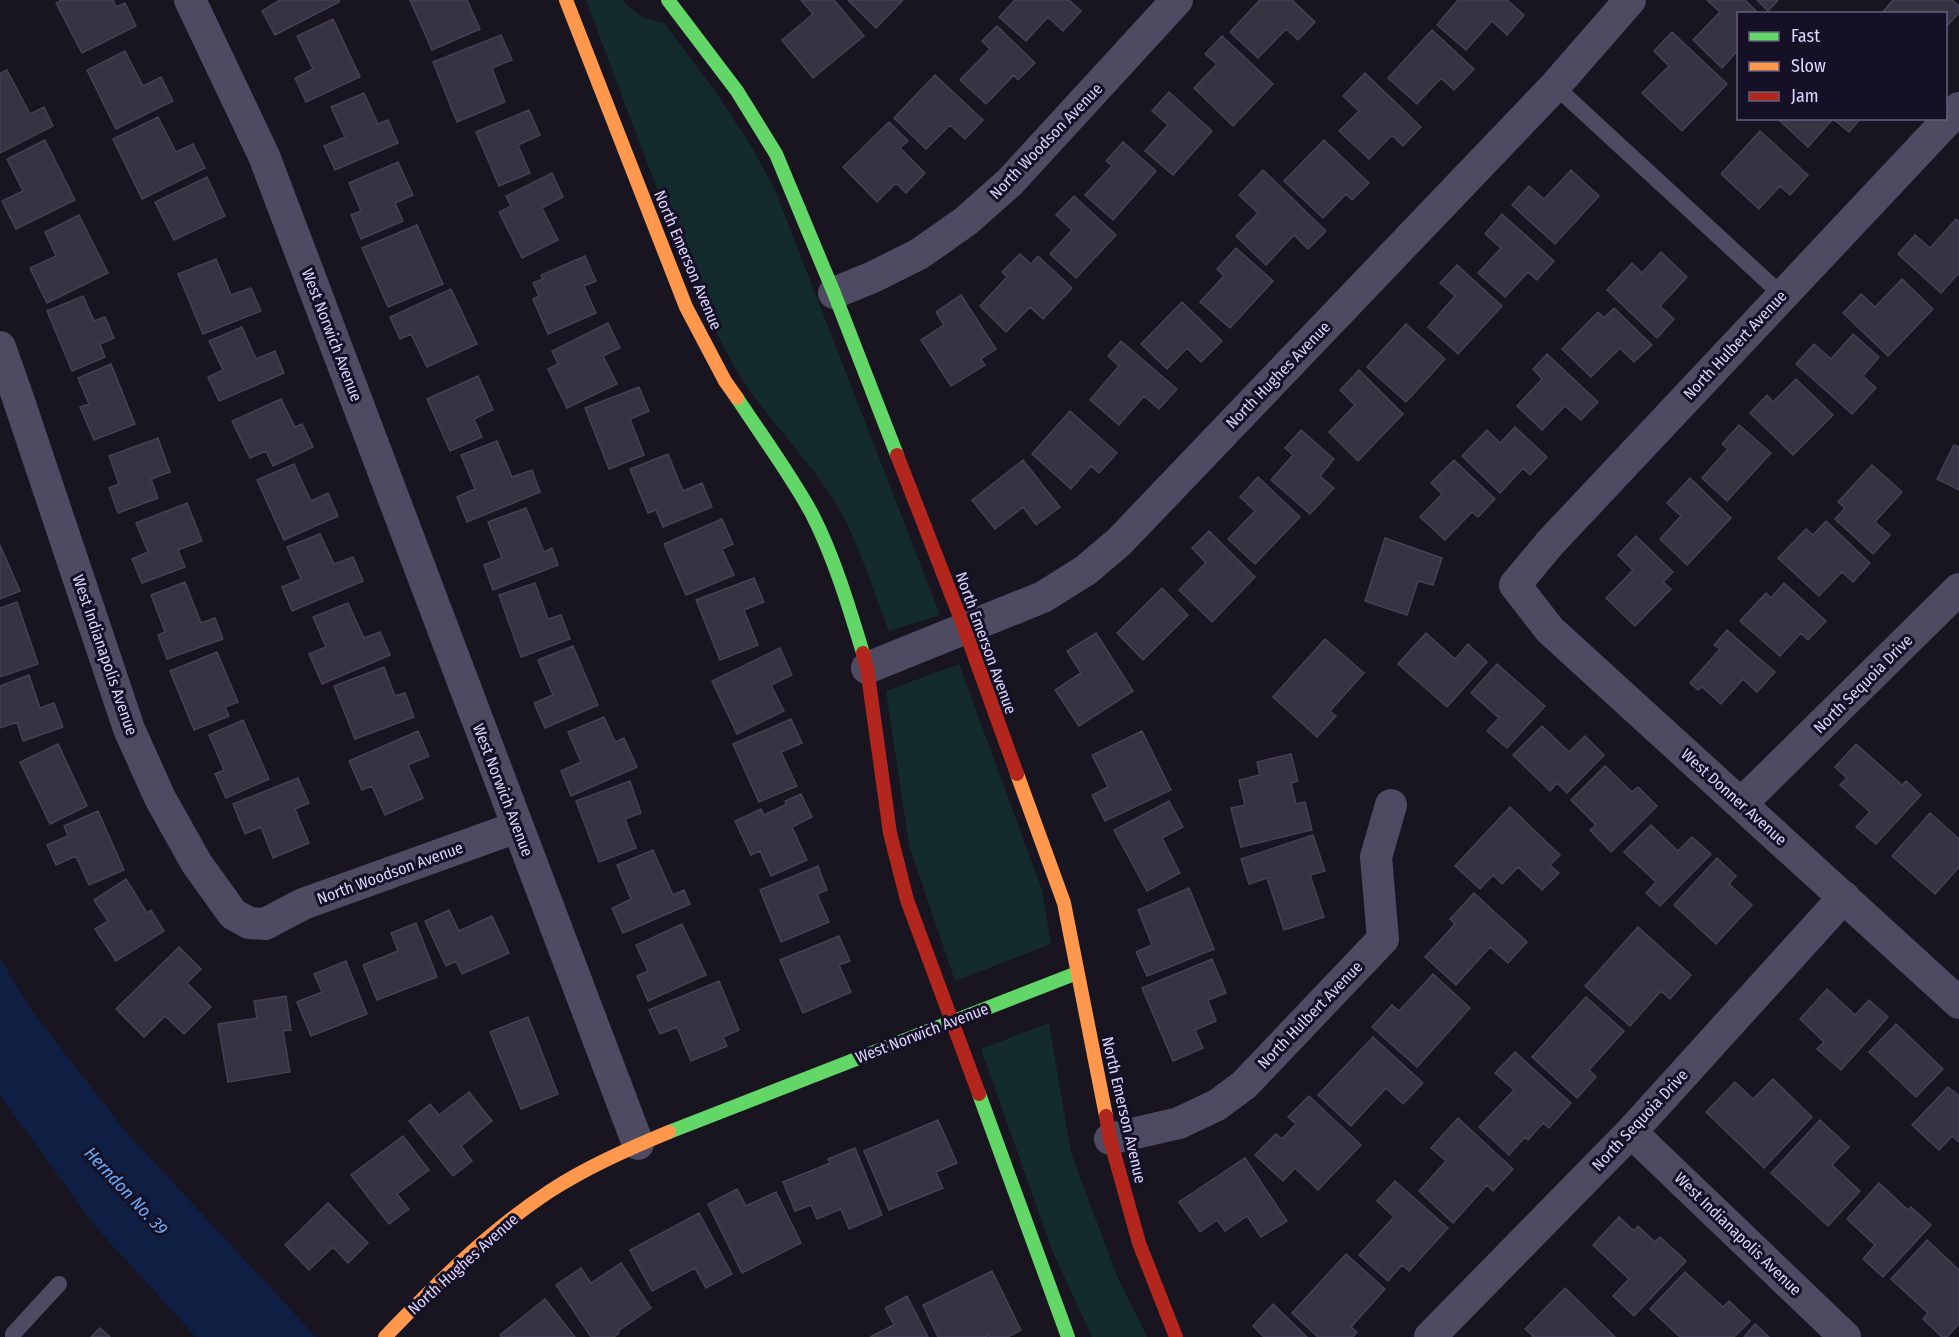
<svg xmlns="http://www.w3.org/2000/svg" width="1959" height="1337" viewBox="0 0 1959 1337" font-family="'Fira Sans Condensed',sans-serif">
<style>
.green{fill:#142b2d}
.water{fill:#0f1e43}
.building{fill:#363342;stroke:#454054;stroke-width:1.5}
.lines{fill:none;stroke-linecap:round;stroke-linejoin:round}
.lane{stroke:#4d4a61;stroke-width:16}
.street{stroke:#4d4a61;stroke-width:32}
.fast{stroke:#63d668;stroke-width:14}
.slow{stroke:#ff974d;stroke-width:14}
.jam{stroke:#b3261e;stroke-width:14}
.labels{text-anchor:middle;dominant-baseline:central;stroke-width:6;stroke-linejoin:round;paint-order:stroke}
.street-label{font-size:16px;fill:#ddd5fe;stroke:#151025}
.water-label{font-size:18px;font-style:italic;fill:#67abfa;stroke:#151025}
</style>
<rect width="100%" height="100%" fill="#181520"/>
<path class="green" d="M586,0H623L628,6L644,18L664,23L717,94L751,146L775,190L940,615L889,631C873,590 856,534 832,497C800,448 756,408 728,355C710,321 697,285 682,250C648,168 618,84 586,0Z
M959,664L1042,890L1051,944L955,981L909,845L886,691Z
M1049,1023L1071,1153L1117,1276L1147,1337H1092L1052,1250L981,1049Z"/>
<path class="water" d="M0,958L29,1007L126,1132L316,1337H196L94,1225L0,1095Z"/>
<path class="building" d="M62,0H113L116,7L125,3L136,26L82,53L56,3Z
M280,0H339V2L275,35L262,11Z
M410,0H467L480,29L432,50Z
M801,0H834L864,36L813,78L782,40L813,14Z
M848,0H903L876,28Z
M1015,0H1069L1081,11L1063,31L1048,17L1026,41L999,17Z
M1260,0H1292L1315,22L1298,40L1286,29L1258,58L1230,32Z
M1458,0H1507L1524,15L1507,35L1492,21L1466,50L1437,25Z
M1707,0H1745L1759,14H1738V50L1722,68L1693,40L1720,12Z
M1757,0H1778L1768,11Z
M1893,0H1952L1959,6V13L1946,27V14H1881Z
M333,19L360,77L306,102L295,78L313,69L297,36Z
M997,26L1035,63L1018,80L1014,75L986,104L960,80L990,49L982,41Z
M1432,30L1474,69L1454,90L1441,78L1417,104L1388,78Z
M1672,32L1727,84L1682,131L1642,93L1669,66L1654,51Z
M501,35L512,60L492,68L505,102L457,122L433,62Z
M1222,36L1273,84L1233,126L1194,88L1217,64L1205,54Z
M125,51L143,86L161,77L173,101L116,129L87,70Z
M7,70L30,114L44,107L53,126L0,153V73Z
M1365,73L1421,127L1403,146L1392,135L1369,159L1339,131L1359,111L1343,96Z
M935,75L983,120L965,139L950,125L926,149L894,118Z
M1169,92L1212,131L1173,175L1145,151L1168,125L1152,111Z
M364,93L378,124L388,120L398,143L335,170L324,146L345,137L331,107Z
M529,110L540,135L518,145L530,173L499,186L476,132Z
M158,117L176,152L193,144L205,168L142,199L113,139Z
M1782,118H1861L1849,132L1833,119L1808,147L1780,121Z
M889,122L908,141L900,148L925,173L906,193L896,183L877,202L843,167Z
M1760,131L1808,175L1790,195L1780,186L1759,209L1721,174Z
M45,140L75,200L16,229L2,201L23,191L7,159Z
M1324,140L1369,183L1352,200L1346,194L1323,218L1284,181Z
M1123,142L1156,171L1113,220L1085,195L1112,166L1106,161Z
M398,162L413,195L395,203L403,221L361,239L351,215L361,211L349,183Z
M1263,170L1326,231L1308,249L1294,235L1266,265L1236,236L1258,213L1239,195Z
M1571,170L1599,196L1555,244L1512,205L1529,186L1544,199Z
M552,173L563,197L542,208L558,240L522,258L499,212L511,206L506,196Z
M207,177L225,216L174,240L155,202Z
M1074,196L1116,235L1076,278L1050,254L1072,230L1056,215Z
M1502,214L1554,261L1537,280L1528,272L1505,297L1478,273L1501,248L1485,234Z
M79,215L108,273L47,303L30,268L56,256L45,232Z
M1956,219L1959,222V273L1941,293L1898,254L1915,235L1930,248Z
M417,225L443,284L388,307L362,248Z
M1236,248L1273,281L1230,328L1200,302L1224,276L1217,269Z
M1661,252L1687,277L1660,306L1674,319L1657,338L1607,290L1632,263L1642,273Z
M1020,254L1031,264L1038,256L1072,288L1043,319L1030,307L1006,332L980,306L1007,277L1002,272Z
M585,256L596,281L584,286L596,313L548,334L533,299L539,296L533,283L543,279L541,275Z
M216,259L231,295L251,288L261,311L203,334L178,274Z
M1457,265L1502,306L1458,354L1428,327L1455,296L1440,283Z
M1902,279L1933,309L1888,356L1843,313L1861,294L1875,307Z
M451,289L477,344L427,367L411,334L400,339L390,317Z
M961,295L996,349L981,359L985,365L951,386L921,340L944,325L936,312Z
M83,296L94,321L105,317L114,338L100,344L105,357L72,371L47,311Z
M1182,302L1222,341L1201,362L1187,348L1167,369L1141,344Z
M1614,308L1652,345L1634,362L1620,348L1591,377L1562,349L1598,312L1604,318Z
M608,323L620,348L603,356L617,384L567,408L548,369L558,364L552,351Z
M1406,324L1445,359L1406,402L1367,367Z
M242,327L256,359L275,351L284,373L219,401L208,377L223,370L209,341Z
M1853,334L1879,357L1863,376L1876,388L1852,414L1796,364L1814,344L1831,359Z
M1121,341L1177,389L1159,409L1144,396L1119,425L1090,400L1119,366L1108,356Z
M1547,354L1598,402L1581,420L1565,406L1542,430L1517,406L1542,379L1533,369Z
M111,364L135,424L94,440L80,407L89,404L78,378Z
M1359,370L1403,414L1358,461L1329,432L1355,405L1340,390Z
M478,376L493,410L474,419L482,437L450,451L427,399Z
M1796,379L1833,415L1793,455L1750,413L1767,395L1773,402Z
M639,387L649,411L630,419L644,455L609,469L585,408Z
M281,399L295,427L302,424L313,447L273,466L266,451L250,458L232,421Z
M1070,411L1117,453L1099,473L1091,466L1071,489L1032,454Z
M1739,425L1771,453L1727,501L1702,478L1728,449L1722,444Z
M1515,427L1547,457L1530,475L1523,468L1500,493L1462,456L1487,430L1500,443Z
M1301,430L1334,459L1320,476L1334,488L1310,514L1271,480L1293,455L1285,448Z
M158,438L170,472L151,479L158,498L118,513L109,488L119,484L109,456Z
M497,441L512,477L532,470L540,492L467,522L457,497L475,489L461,455Z
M1954,445L1959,447V490L1937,479Z
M668,454L683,491L702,483L712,507L663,527L656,510L648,513L630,469Z
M1023,460L1060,507L1036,525L1023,507L995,529L972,500Z
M1454,460L1495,499L1478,517L1472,512L1445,540L1420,517L1442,494L1431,483Z
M294,464L311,501L328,493L338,516L284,540L257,480Z
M1872,465L1902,492L1875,522L1890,535L1873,554L1835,519L1845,508L1838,502Z
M1258,477L1300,517L1255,564L1228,539L1255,511L1240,497Z
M1690,478L1731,518L1687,565L1660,539L1681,516L1667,503Z
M187,503L202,541L178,550L185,567L142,583L132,559L148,552L136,523Z
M526,508L544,552L552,548L558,565L493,590L484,565L502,558L488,522Z
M722,519L733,544L722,549L734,575L686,595L664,544Z
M1826,521L1870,563L1853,582L1842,572L1819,596L1778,558L1806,529L1813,535Z
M1209,531L1255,577L1212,622L1179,590L1206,563L1192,548Z
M320,534L334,564L353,557L363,581L292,611L282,587L301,579L287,547Z
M1636,536L1673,572L1663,582L1671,589L1635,626L1606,598L1633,570L1618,555Z
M1385,538L1442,558L1433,585L1418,581L1407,615L1365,601Z
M0,545L20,591L0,599Z
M754,578L764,602L744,610L758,645L720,660L696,600Z
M185,582L201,623L215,618L223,639L167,659L158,635L165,632L151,595Z
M535,583L548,619L561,615L570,639L521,657L499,595Z
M1784,583L1826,621L1808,640L1801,633L1780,656L1740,621L1766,593L1771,598Z
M1162,588L1188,615L1143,660L1117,633Z
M17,602L38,664L0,677V608Z
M348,603L364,638L380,632L390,655L322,684L309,654L326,647L313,617Z
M1727,630L1775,672L1757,692L1743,679L1721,704L1702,687L1698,690L1690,683L1720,649L1714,645Z
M1096,633L1133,691L1079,726L1055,690L1081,673L1067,651Z
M1426,633L1455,659L1468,644L1487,662L1447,707L1398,664Z
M1325,639L1364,673L1330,711L1336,716L1317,737L1273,697Z
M573,646L598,705L545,728L534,703L553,695L538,660Z
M780,648L792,675L771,685L784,711L737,734L712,681Z
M217,652L238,702L225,707L229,716L194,730L170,671Z
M1497,664L1545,706L1507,748L1487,731L1499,718L1471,693Z
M384,667L395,696L405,693L414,717L355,739L334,686Z
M29,675L40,708L54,703L63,727L23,741L17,722L0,728V686Z
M604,717L615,742L624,738L637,767L571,796L561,771L581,762L568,732Z
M791,719L802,743L781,752L797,786L759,802L733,744Z
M243,720L269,779L226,798L215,774L224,770L209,735Z
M1542,726L1569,752L1585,736L1604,755L1567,793L1557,783L1550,791L1513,755Z
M418,731L429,756L408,765L423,798L385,815L372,786L362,790L349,761Z
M1142,731L1171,790L1105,821L1092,795L1108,787L1092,755Z
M58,744L87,806L50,824L20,762Z
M1856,744L1902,785L1906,781L1921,795L1876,844L1856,827L1870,812L1840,785L1847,778L1835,767Z
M1291,754L1298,781L1291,783L1296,804L1305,802L1312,830L1241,847L1231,808L1245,805L1239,780L1260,775L1257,762Z
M1605,766L1632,792L1638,787L1657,806L1611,852L1590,830L1596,825L1571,800Z
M298,778L309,803L295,809L309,843L273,858L261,827L245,834L233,804Z
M630,781L641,813L625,819L636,848L599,862L576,801Z
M801,794L812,817L792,827L807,860L771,876L760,851L751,855L735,821L761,809L764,815L787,804L785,801Z
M1169,801L1183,827L1162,838L1180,873L1147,891L1114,830Z
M1510,807L1560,855L1550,865L1559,873L1542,890L1518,867L1502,884L1493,875L1480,889L1455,866Z
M98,811L124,870L89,885L76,856L56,865L47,845L68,836L64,826Z
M1930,813L1959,839V867L1935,894L1892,856Z
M1651,825L1678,851L1692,837L1711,854L1660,906L1646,893L1656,882L1624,852Z
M1313,835L1325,871L1310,875L1324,917L1284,930L1267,878L1249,884L1241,859Z
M653,850L673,895L684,890L690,904L623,933L612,908L631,899L617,865Z
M1717,858L1736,876L1729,884L1752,905L1716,944L1674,905Z
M818,866L827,890L817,894L829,922L781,942L760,890Z
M126,879L147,913L151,910L164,931L116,961L95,929L108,921L94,900Z
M1189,888L1214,949L1147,976L1136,952L1152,945L1138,910Z
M1474,893L1527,942L1508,963L1490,947L1456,985L1425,957L1455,924L1450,919Z
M449,910L459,931L492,916L509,953L462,974L456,961L446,966L425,921Z
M416,923L437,977L377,1000L363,965L398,951L391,933Z
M682,924L706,975L648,1001L637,976L648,971L636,945Z
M1638,927L1691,975L1670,999L1661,991L1630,1026L1585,986Z
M839,936L850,961L839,965L851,992L803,1013L780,960Z
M179,947L201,969L187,983L211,1007L184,1034L165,1016L144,1037L116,1009Z
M1212,959L1226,993L1208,1000L1216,1021L1195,1030L1203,1048L1173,1061L1142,988Z
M346,961L367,1014L311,1036L297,1002L322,992L314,974Z
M1433,974L1470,1008L1417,1067L1372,1027L1392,1005L1399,1011Z
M719,981L739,1030L723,1037L727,1046L691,1061L677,1027L660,1034L649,1010Z
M1827,989L1855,1015L1869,1000L1888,1017L1841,1070L1817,1049L1824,1042L1800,1019Z
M286,996L291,1030L283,1031L290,1072L228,1082L218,1024L257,1018L254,1001Z
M1586,997L1624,1031L1589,1070L1596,1077L1577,1098L1532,1057Z
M528,1017L558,1094L521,1109L490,1032Z
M1896,1024L1943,1069L1916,1097L1869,1052Z
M1373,1037L1423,1083L1403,1104L1386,1088L1351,1126L1318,1095Z
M1515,1052L1571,1103L1549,1128L1543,1123L1528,1140L1525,1137L1509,1155L1479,1127L1514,1090L1495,1073Z
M1773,1079L1812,1117L1764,1168L1706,1112L1735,1082L1753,1099Z
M1948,1087L1959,1096V1142L1952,1136L1939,1150L1912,1125Z
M469,1092L492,1121L461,1146L472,1161L453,1176L409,1121L430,1104L439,1115Z
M1309,1096L1361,1145L1318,1190L1295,1168L1283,1181L1255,1155L1276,1134L1282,1139L1296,1124L1288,1117Z
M1458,1118L1513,1169L1493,1191L1487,1185L1453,1223L1419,1191L1446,1161L1431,1148Z
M938,1120L957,1163L936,1172L943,1188L889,1210L864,1151Z
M1820,1120L1849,1147L1832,1165L1860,1191L1828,1226L1771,1173Z
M403,1136L429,1170L397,1194L409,1209L389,1224L351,1175Z
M855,1148L882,1215L849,1229L841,1209L817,1219L811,1205L795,1211L783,1182L830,1163L828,1159Z
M1245,1158L1287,1221L1261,1237L1247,1216L1225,1231L1217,1220L1200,1232L1179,1202Z
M1395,1181L1448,1228L1409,1271L1402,1265L1388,1281L1359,1255L1394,1217L1377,1201Z
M1879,1183L1908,1210L1911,1207L1931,1225L1883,1277L1863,1259L1875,1245L1847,1219Z
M737,1189L746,1206L776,1192L801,1243L742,1273L708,1204Z
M328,1203L368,1243L348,1263L333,1247L309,1270L285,1245Z
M699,1213L732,1274L706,1288L695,1268L652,1291L630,1250Z
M1619,1217L1634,1231L1638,1226L1655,1242L1660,1237L1686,1261L1634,1316L1613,1296L1629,1279L1593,1245Z
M1927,1240L1959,1270V1324L1947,1337H1942L1923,1319L1928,1313L1891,1279Z
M1346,1254L1385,1289L1351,1327L1357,1332L1353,1337H1318L1292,1313Z
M621,1263L651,1308L618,1331L619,1333L614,1337H591L556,1285L581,1268L591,1283Z
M992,1271L1021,1330L1008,1337H990L989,1335L986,1337H938L923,1305Z
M1685,1272L1723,1307L1729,1301L1750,1321L1734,1337H1680L1650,1309Z
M1565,1288L1615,1337H1532L1533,1336L1525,1329Z
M907,1296L928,1337H870L894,1325L885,1308Z
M545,1299L575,1337H501L500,1335Z
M1273,1304L1307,1337H1264L1253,1326Z
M1755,1324L1769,1337H1744Z
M100,1328L110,1337H91Z"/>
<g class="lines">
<path class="lane" d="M1555,86L1782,295
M13,1337V1334L59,1284"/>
<path class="street" d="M190,0L264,156L638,1144
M1959,108L1550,543L1515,585L1550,630L1959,1003
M834,293L873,277L919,254L966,221L1010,182L1177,0
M0,347L18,398L129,729L160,798L197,864L233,914L249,923L265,924L303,904L517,827
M867,668L1043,597L1086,570L1119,542L1555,86L1630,0
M1741,804L1959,589
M1631,1132L1845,1337
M1110,1139L1179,1123L1217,1105L1244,1085L1383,939L1376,857L1391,805
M1430,1337L1631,1132L1844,897"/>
<path class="fast" d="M668,0L737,91L776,154L834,293L897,455
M737,398C762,436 790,474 812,514C834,557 849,607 863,653
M979,1094L1068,1337
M669,1132L1077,973"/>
<path class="slow" d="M566,0L686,307L725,381L737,398
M1017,774L1064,903L1106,1116
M385,1337C436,1284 488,1232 550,1191C587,1167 628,1149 669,1132"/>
<path class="jam" d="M897,455L965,630L1017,774
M863,653L867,668L890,833L907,900L979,1094
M1106,1116L1110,1139L1139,1243L1176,1337"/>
</g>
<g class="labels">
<g class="street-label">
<text transform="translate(1046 141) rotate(-46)">North Woodson Avenue</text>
<text transform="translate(688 260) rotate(67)">North Emerson Avenue</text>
<text transform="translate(332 335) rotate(69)">West Norwich Avenue</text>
<text transform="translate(1735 345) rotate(-47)">North Hulbert Avenue</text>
<text transform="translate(1278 375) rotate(-46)">North Hughes Avenue</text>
<text transform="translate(986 643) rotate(70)">North Emerson Avenue</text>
<text transform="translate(105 655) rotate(71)">West Indianapolis Avenue</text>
<text transform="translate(1863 684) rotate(-45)">North Sequoia Drive</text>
<text transform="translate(503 790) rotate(69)">West Norwich Avenue</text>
<text transform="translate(1734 797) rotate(42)">West Donner Avenue</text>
<text transform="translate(390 873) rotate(-20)">North Woodson Avenue</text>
<text transform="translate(1310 1015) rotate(-46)">North Hulbert Avenue</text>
<text transform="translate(922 1033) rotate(-21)">West Norwich Avenue</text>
<text transform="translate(1124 1110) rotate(77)">North Emerson Avenue</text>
<text transform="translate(1640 1120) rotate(-47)">North Sequoia Drive</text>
<text transform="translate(1738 1234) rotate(44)">West Indianapolis Avenue</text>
<text transform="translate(463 1264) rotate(-42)">North Hughes Avenue</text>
</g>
<g class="water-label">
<text transform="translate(126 1191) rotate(47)">Herndon No. 39</text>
</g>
</g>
<rect x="1737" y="12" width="210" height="108" fill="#151025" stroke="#655f7c" stroke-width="1.5"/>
<rect x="1749" y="32" width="30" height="9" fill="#63d668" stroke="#655f7c" stroke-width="1.5"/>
<text x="1791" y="42" font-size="18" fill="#ddd5fe">Fast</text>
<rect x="1749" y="62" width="30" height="9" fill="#ff974d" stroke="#655f7c" stroke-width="1.5"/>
<text x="1791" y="72" font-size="18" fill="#ddd5fe">Slow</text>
<rect x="1749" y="92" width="30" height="9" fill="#b3261e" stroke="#655f7c" stroke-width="1.5"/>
<text x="1791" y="102" font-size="18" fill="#ddd5fe">Jam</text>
</svg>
